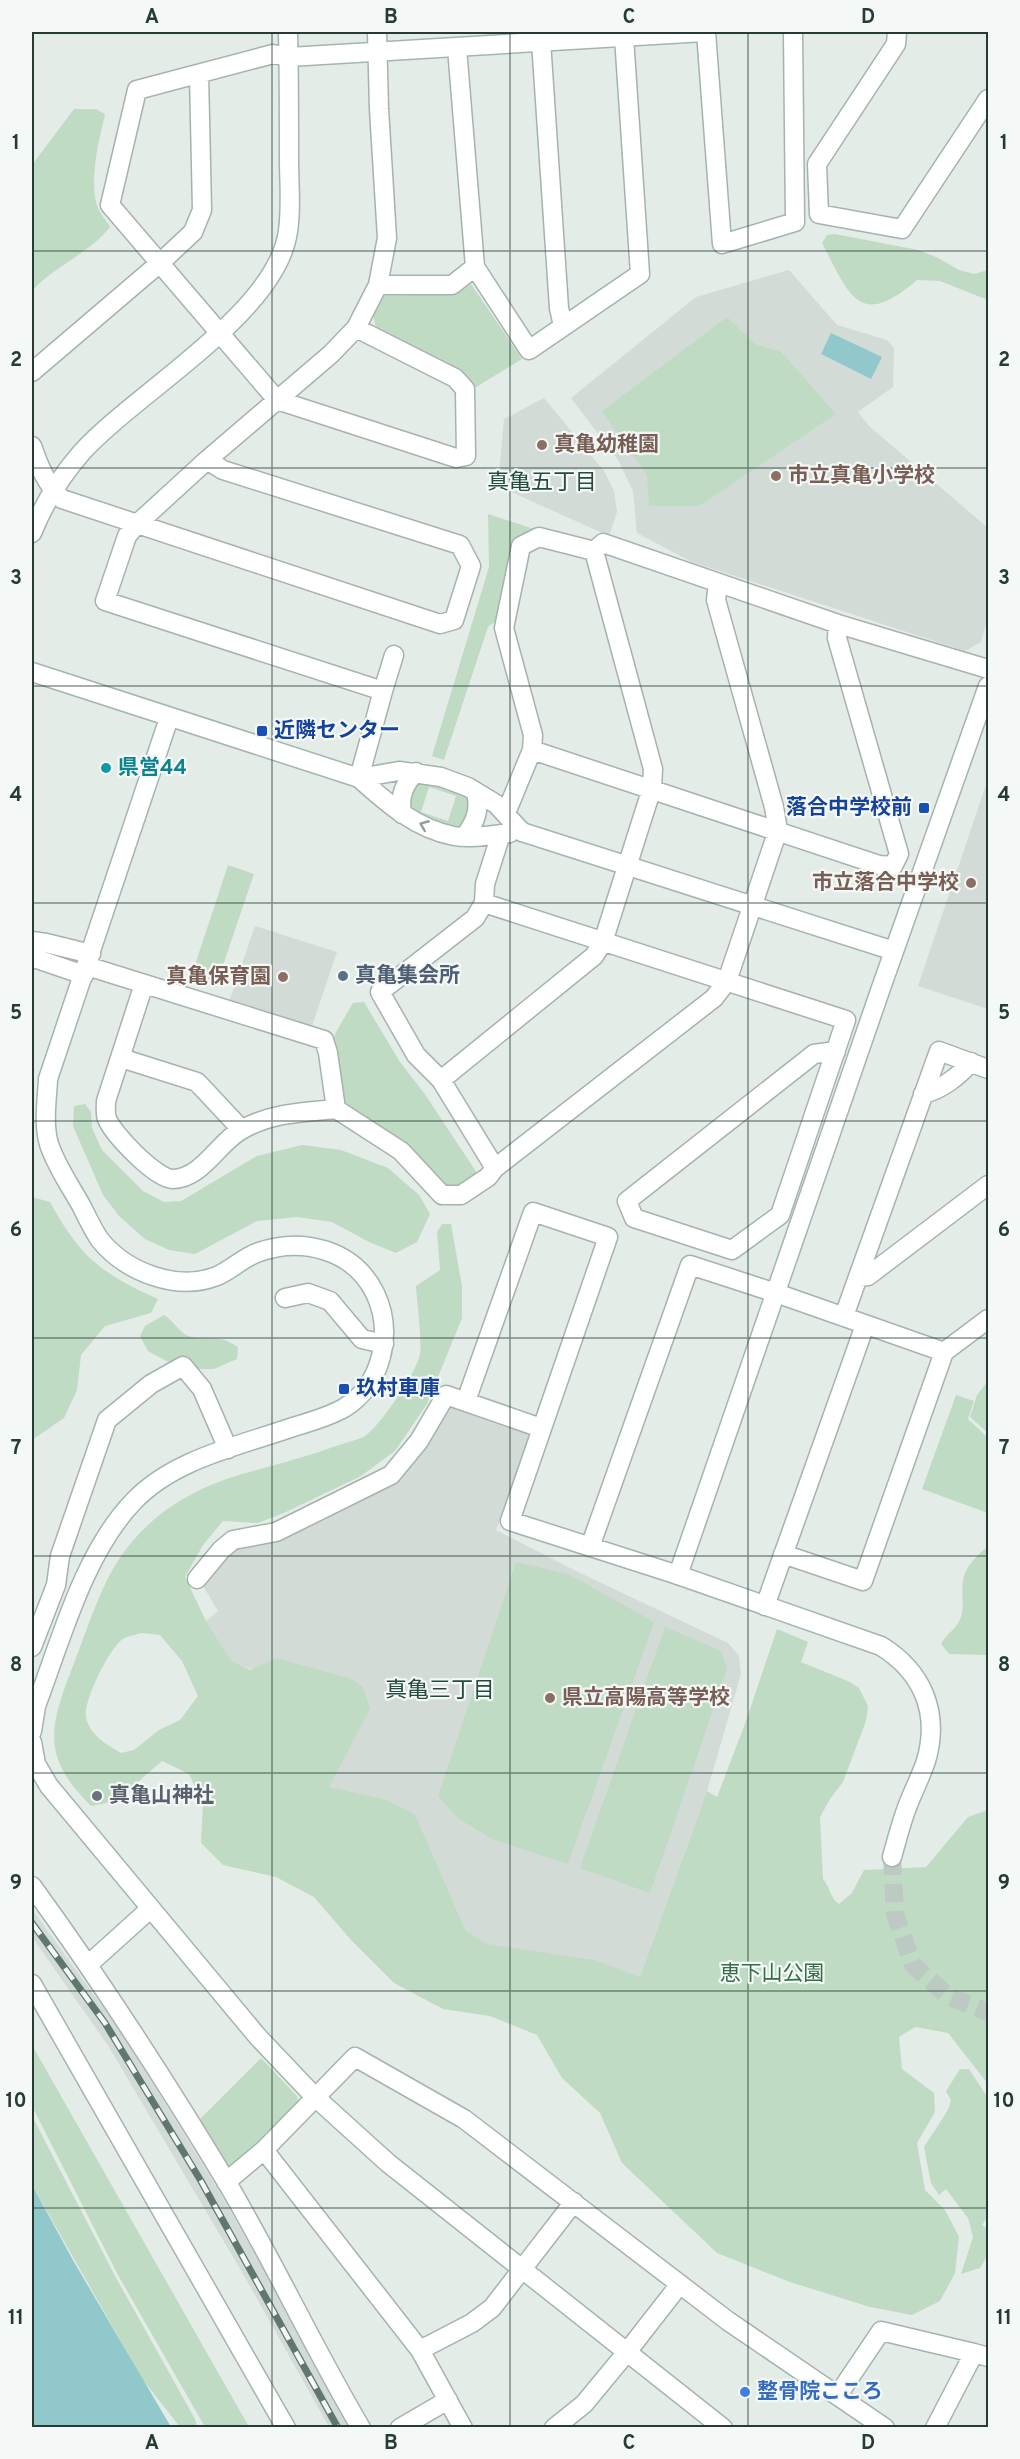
<svg xmlns="http://www.w3.org/2000/svg" width="1020" height="2459" viewBox="0 0 1020 2459" font-family="Overpass,'Noto Sans JP',sans-serif">
<style>
.built{fill:#d2dbd6}
.green{fill:#bfdbc3;fill-rule:evenodd}
.water{fill:#91c8cb}
.lines{fill:none;stroke-linecap:round;stroke-linejoin:round}
.secondary-tunnel{stroke:#bdc9c3;stroke-width:18;stroke-dasharray:18 9;stroke-linecap:butt}
.street-casing{stroke:#a6b3ad;stroke-width:21}
.secondary-casing{stroke:#a3b6ae;stroke-width:21}
.street{stroke:#fff;stroke-width:18}
.secondary{stroke:#fff;stroke-width:18}
.rail-casing{stroke:#5f776e;stroke-width:7}
.rail{stroke:#f4f8f6;stroke-width:4.5;stroke-dasharray:14;stroke-linecap:butt}
.oneway{stroke:#929d99}
.grid{fill:none;stroke:#253b33;stroke-width:1.5;stroke-opacity:0.55}
.education-dot{fill:#8d6e63;stroke:#f4f8f6;stroke-width:2}
.transit-dot{fill:#1a4fb4;stroke:#f4f8f6;stroke-width:2}
.culture-dot{fill:#0f9aa8;stroke:#f4f8f6;stroke-width:2}
.service-dot{fill:#5c6f8a;stroke:#f4f8f6;stroke-width:2}
.worship-dot{fill:#6b7280;stroke:#f4f8f6;stroke-width:2}
.shop-dot{fill:#3f7fe0;stroke:#f4f8f6;stroke-width:2}
.labels{text-anchor:middle;dominant-baseline:central;stroke-width:4.5;stroke-linejoin:round;paint-order:stroke}
.education-label{font-size:21px;font-weight:bold;fill:#785e54;stroke:#f4f8f6;text-anchor:start}
.transit-label{font-size:21px;font-weight:bold;fill:#164399;stroke:#f4f8f6;text-anchor:start}
.culture-label{font-size:21px;font-weight:bold;fill:#0d838f;stroke:#f4f8f6;text-anchor:start}
.service-label{font-size:21px;font-weight:bold;fill:#4e5e75;stroke:#f4f8f6;text-anchor:start}
.worship-label{font-size:21px;font-weight:bold;fill:#5b616d;stroke:#f4f8f6;text-anchor:start}
.park-label{font-size:21px;fill:#336e44;stroke:#f4f8f6}
.shop-label{font-size:21px;font-weight:bold;fill:#366cbe;stroke:#f4f8f6;text-anchor:start}
.neighbourhood-label{font-size:22px;fill:#234b3e;stroke:#f4f8f6}
.neatline{fill:none;stroke:#253b33;stroke-width:2}
.grid-label{font-size:20px;text-anchor:middle;font-weight:bold;fill:#253b33}
</style>
<rect width="100%" height="100%" fill="#e3ece7"/>
<path class="built" d="M789,270L837,325L887,340L894,348L893,387L858,412L869,426L988,528V617L981,642L965,651L692,562L637,533L633,491L618,460L571,398L696,297Z
M544,398L604,471L614,491L617,512L609,536L498,486L504,419Z
M988,779V1009L918,986Z
M255,926L337,952L311,1029L229,1002Z
M450,1405L524,1429L531,1441L496,1530L576,1571L728,1643L739,1656L741,1674L707,1791L640,1977L596,1960L486,1945L466,1931L415,1814L385,1799L328,1787L370,1709L231,1662L206,1621L218,1611L202,1584L233,1547L393,1479Z
M32,1909L123,2035L219,2191L353,2427H329L246,2279L109,2047L32,1937Z"/>
<path class="green" d="M74,109H96L105,114C99,141 90,174 96,202C98,211 105,219 110,227C89,254 55,265 32,291V165Z
M835,234L918,250L936,257L959,270L974,274L988,270V300L940,281L917,280C859,330 850,296 822,243L827,235Z
M471,284L522,359L473,389L458,369L376,327L373,316L384,296L455,294Z
M727,317L755,344L781,352L836,414L699,506H649L647,475L602,411Z
M488,514L534,529L515,542L497,620L488,627L444,760L432,756L489,567Z
M423,780L468,796L472,803L464,824L457,828L410,814L409,790L414,784ZM429,787L456,796L448,821L421,812Z
M228,865L254,874L219,977L209,980L192,974Z
M364,1002L400,1062L424,1093L477,1173L460,1190L444,1189L349,1109L342,1099L333,1040L336,1032L353,1003Z
M85,1104L91,1112L92,1128L102,1150L143,1191L164,1202L181,1201L257,1156L302,1145L341,1150L388,1168L419,1195L430,1214L417,1242L396,1253L369,1242L332,1222L297,1217L257,1221L195,1254L169,1250L145,1239L119,1216L103,1195L73,1126L74,1106Z
M32,1197L50,1202C80,1257 102,1274 158,1299L151,1313L105,1326L81,1355L77,1390L64,1418L32,1440Z
M442,1224H451L462,1286V1318L427,1404L395,1451L361,1476L286,1512L258,1523L223,1521L203,1545L185,1577L206,1621L231,1661L251,1670L276,1658L352,1679L363,1687L370,1709L329,1787L385,1799L415,1814L466,1931L486,1944L596,1960L640,1977L707,1791L717,1797L746,1721L777,1629L808,1642L801,1662L850,1682L859,1688L868,1706L866,1721L843,1782L830,1799L820,1817L823,1879C830,1887 830,1898 839,1904L852,1893L864,1870L926,1867L968,1817L988,1810V2084L948,2033L915,2027L899,2037L902,2069L934,2093L935,2112L917,2143L925,2190L945,2210L959,2237L955,2273L940,2301L912,2315L870,2307L790,2282L717,2253L622,2163L600,2113L562,2078L537,2035L490,2016L443,2009L394,1983L351,1940L314,1897L276,1877L223,1865L201,1843L203,1803L189,1774L162,1761L116,1801L91,1806C43,1758 48,1731 71,1671C83,1641 93,1608 108,1578C139,1518 192,1486 257,1470C285,1462 312,1455 339,1445C347,1442 358,1440 365,1436C380,1426 417,1372 420,1354C422,1339 417,1303 416,1286L440,1270L437,1232ZM141,1633L160,1635L182,1661L198,1696L180,1720L159,1730L134,1750L121,1753C106,1744 91,1736 86,1718C82,1703 110,1647 123,1639C127,1636 136,1635 141,1633Z
M164,1315C174,1321 180,1333 188,1336C199,1340 209,1337 221,1339C226,1340 233,1344 238,1347L237,1359L214,1369H197L170,1363L148,1351L140,1336L145,1326Z
M988,1381V1433L970,1417L977,1395Z
M956,1395L974,1401L968,1419L988,1438V1513L922,1489Z
M988,1546V1653L986,1655L949,1654L941,1644C948,1632 959,1628 962,1613C964,1603 961,1591 963,1580C966,1565 978,1555 988,1546Z
M516,1562L568,1574L654,1622L568,1864L492,1839L459,1819L438,1796Z
M665,1627L721,1651L727,1669L650,1893L580,1868Z
M32,2045L249,2427H205L118,2275L32,2106Z
M261,2058L297,2096L298,2101L231,2169L224,2168L197,2122Z
M960,2069H969L988,2098V2216L982,2225L988,2229V2255L980,2268L961,2274L973,2237L968,2218L946,2189L939,2195L931,2183L924,2147L948,2110L951,2100L946,2091Z
M32,2116L115,2276L195,2419L197,2427H180L143,2380L32,2185Z"/>
<path class="water" d="M831,333L882,357L871,379L821,354Z
M32,2185L74,2262L171,2427H32Z"/>
<g class="lines">
<path class="secondary-tunnel" d="M892,1857L895,1914L913,1965L949,1997L988,2012"/>
<g class="street-casing">
<path id="street" d="M706,32L722,244L795,222L793,32
M897,32L896,44L817,164L819,214L902,229L988,99
M541,41L559,308L563,326
M457,48L475,267L529,350L640,274L624,37
M289,57L273,54L137,90L110,205L277,400L456,458L466,456L465,389L455,378L356,328
M378,285H452L475,267
M32,372L161,262L193,232L202,210L199,74
M32,446C39,466 46,484 62,499L440,624L454,620L471,566L460,545L223,470L207,460
M383,691L394,655
M532,750L879,865L893,866L899,854L837,638L838,624
M359,778L383,691L105,601L127,536L136,525L207,460L331,354L356,328L378,285L387,238L379,109L377,32
M359,778L399,771L441,777L468,787L496,804L522,832
M359,778C387,803 416,829 454,836C472,839 492,835 510,833
M506,813L532,750L533,735L504,628L521,546L539,537L594,551L603,543L838,624L988,669
M402,814C399,796 404,784 416,772
M465,836C476,821 480,810 476,792
M484,903L846,1020L780,1215L732,1250L634,1218L627,1201L814,1054L836,1051
M32,941L46,943L91,954
M32,959H37L84,975
M87,966L324,1040L328,1053L336,1109L401,1151L442,1195H461L488,1177L495,1168L714,998L727,981L778,830L774,807L716,600L718,583
M144,984L106,1101C106,1107 105,1114 107,1119C114,1135 156,1179 173,1179C203,1178 219,1141 243,1129C272,1113 303,1112 336,1109
M121,1058L197,1082L241,1129
M441,1080L594,956L603,942L652,788L653,769L594,551
M923,1094C941,1090 959,1076 971,1062
M495,1168L441,1080L416,1055L380,992L475,918L484,903L485,884L501,834
M859,1277L868,1276L988,1185
M285,1298L308,1293L330,1301L362,1339L384,1344
M844,1316L939,1051L988,1069
M466,1401L533,1212L608,1237L510,1521L678,1575
M590,1547L690,1265L776,1293L944,1352
M783,1554L863,1581L944,1352L988,1319
M197,1579L221,1550L233,1540L276,1532L391,1475L419,1441L446,1395L541,1428
M765,1606L865,1325
M32,1647L56,1585L60,1556L107,1420L151,1384L183,1366L202,1389L228,1449
M32,1886C101,1981 165,2080 226,2181C274,2262 313,2347 361,2428
M89,1964L150,1909
M32,1984L286,2428
M264,2150L420,2350L463,2428
M226,2182L264,2150L355,2057L464,2119L728,2321L885,2428
M420,2350L472,2323L492,2308L574,2202
M627,2352L680,2284
M838,2395L881,2331L974,2353
M400,2428L448,2400
M935,2428L974,2353L988,2357"/>
</g>
<g class="secondary-casing">
<path id="secondary" d="M289,57L704,32
M32,533C44,503 61,476 82,452C137,392 271,316 287,237C292,212 289,185 289,159C289,117 289,74 288,32
M32,672L359,778
M522,832L894,951
M32,1731L36,1706C61,1640 84,1553 133,1502C173,1459 239,1446 293,1427C310,1422 328,1417 344,1408C382,1385 394,1333 375,1293C353,1249 302,1237 259,1252C244,1257 231,1270 217,1276C177,1292 126,1272 100,1240C93,1230 87,1217 82,1207C71,1187 56,1166 49,1144C43,1124 47,1100 48,1079L169,718
M32,1742L36,1764L49,1786L258,2037L315,2097L388,2163L723,2428
M892,1857C896,1843 900,1827 905,1813C911,1795 920,1779 926,1761C940,1713 923,1672 881,1646L678,1575L881,988L988,686
M554,2428L584,2404L627,2352"/>
</g>
<use href="#street" class="street"/>
<use href="#secondary" class="secondary"/>
<g class="rail-casing">
<path id="rail" d="M32,1923L105,2023L201,2181L338,2428"/>
</g>
<use href="#rail" class="rail"/>
</g>
<defs><path id="oneway-chevron" d="M-2-3.5L2.5 0L-2 3.5" fill="none" stroke-width="1.6" stroke-linecap="round" stroke-linejoin="round" transform="scale(1.5)"/></defs>
<use class="oneway" href="#oneway-chevron" transform="translate(424 825) rotate(-158)"/>
<path class="grid" d="M272,32V2428M510,32V2428M748,32V2428M32,251H988M32,468H988M32,686H988M32,903H988M32,1121H988M32,1338H988M32,1556H988M32,1773H988M32,1991H988M32,2208H988"/>
<g class="education-dot">
<circle cx="542" cy="445" r="6"/>
<circle cx="776" cy="476" r="6"/>
<circle cx="971" cy="883" r="6"/>
<circle cx="283" cy="977" r="6"/>
<circle cx="550" cy="1698" r="6"/>
</g>
<g class="transit-dot">
<rect x="256" y="725" width="12" height="12" rx="3"/>
<rect x="918" y="802" width="12" height="12" rx="3"/>
<rect x="338" y="1383" width="12" height="12" rx="3"/>
</g>
<circle class="culture-dot" cx="106" cy="768" r="6"/>
<circle class="service-dot" cx="343" cy="976" r="6"/>
<circle class="worship-dot" cx="97" cy="1796" r="6"/>
<circle class="shop-dot" cx="745" cy="2392" r="6"/>
<g class="labels">
<g class="education-label">
<text x="554" y="445">真亀幼稚園</text>
<text x="788" y="476">市立真亀小学校</text>
<text x="959" y="883" text-anchor="end">市立落合中学校</text>
<text x="271" y="977" text-anchor="end">真亀保育園</text>
<text x="562" y="1698">県立高陽高等学校</text>
</g>
<g class="transit-label">
<text x="274" y="731">近隣センター</text>
<text x="912" y="808" text-anchor="end">落合中学校前</text>
<text x="356" y="1389">玖村車庫</text>
</g>
<g class="culture-label">
<text x="118" y="768">県営44</text>
</g>
<g class="service-label">
<text x="355" y="976">真亀集会所</text>
</g>
<g class="worship-label">
<text x="109" y="1796">真亀山神社</text>
</g>
<g class="park-label">
<text x="772" y="1974">恵下山公園</text>
</g>
<g class="shop-label">
<text x="757" y="2392">整骨院こころ</text>
</g>
<g class="neighbourhood-label">
<text x="542" y="483">真亀五丁目</text>
<text x="440" y="1691">真亀三丁目</text>
</g>
</g>
<rect width="1020" height="2459" fill="none" stroke="#f4f8f6" stroke-width="66"/>
<rect x="33" y="33" width="954" height="2393" class="neatline"/>
<g class="grid-label">
<text x="152" y="23">A</text>
<text x="391" y="23">B</text>
<text x="629" y="23">C</text>
<text x="868" y="23">D</text>
<text x="16" y="149">1</text>
<text x="1004" y="149">1</text>
<text x="16" y="366">2</text>
<text x="1004" y="366">2</text>
<text x="16" y="584">3</text>
<text x="1004" y="584">3</text>
<text x="16" y="801">4</text>
<text x="1004" y="801">4</text>
<text x="16" y="1019">5</text>
<text x="1004" y="1019">5</text>
<text x="16" y="1236">6</text>
<text x="1004" y="1236">6</text>
<text x="16" y="1454">7</text>
<text x="1004" y="1454">7</text>
<text x="16" y="1671">8</text>
<text x="1004" y="1671">8</text>
<text x="16" y="1889">9</text>
<text x="1004" y="1889">9</text>
<text x="16" y="2107">10</text>
<text x="1004" y="2107">10</text>
<text x="16" y="2324">11</text>
<text x="1004" y="2324">11</text>
<text x="152" y="2449">A</text>
<text x="391" y="2449">B</text>
<text x="629" y="2449">C</text>
<text x="868" y="2449">D</text>
</g>
</svg>
